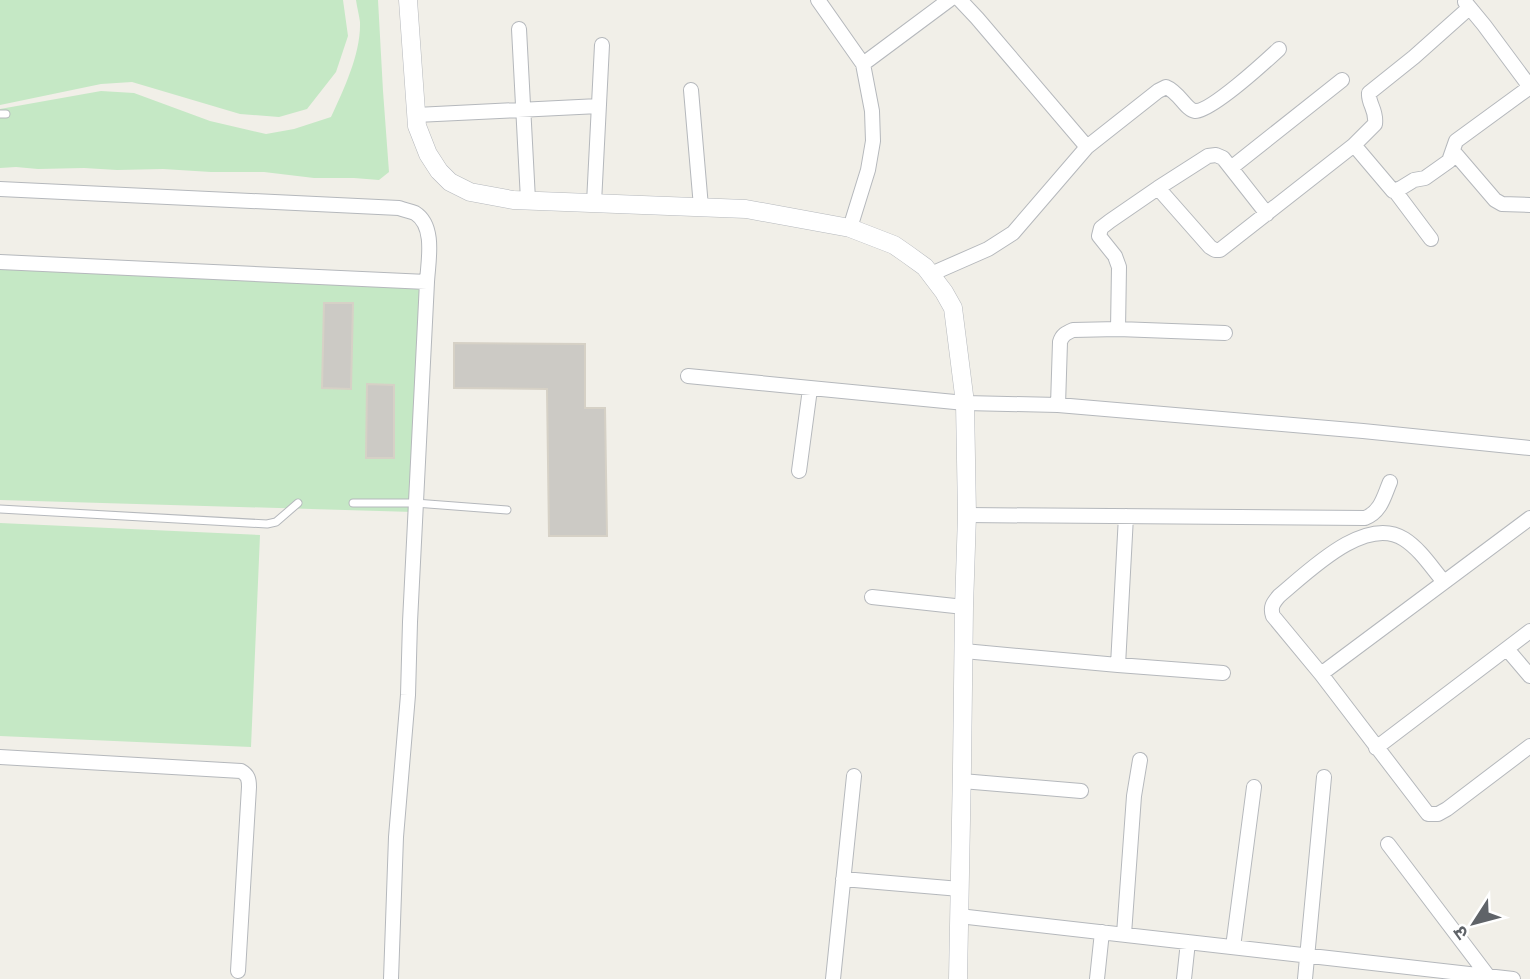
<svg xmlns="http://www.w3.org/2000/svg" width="1530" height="979" viewBox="0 0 1530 979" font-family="'Fira Sans Condensed','Noto Sans Devanagari',sans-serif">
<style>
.green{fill:#c5e8c5}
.building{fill:#cccac5;stroke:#d6d1c6;stroke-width:2}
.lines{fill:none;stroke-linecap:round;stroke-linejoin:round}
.service-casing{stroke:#b5b8bc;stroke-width:9}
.minor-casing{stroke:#b5b8bc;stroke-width:16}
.tertiary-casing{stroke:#b5b8bc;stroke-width:19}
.service{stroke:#fff;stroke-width:7}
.minor{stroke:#fff;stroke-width:14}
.tertiary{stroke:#fff;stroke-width:18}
</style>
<rect width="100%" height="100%" fill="#f1efe8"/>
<path class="green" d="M0,0H343L348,36L336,72L307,109L279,117L240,114L132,82L101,84L0,105Z
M356,0H378L383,91L389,172L379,180L354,178H314L264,172H211L163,169L117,170L84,168L38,169L16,167L0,168V109L101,91L134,93L210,121L266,134L294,129L331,117C344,89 361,53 360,22C359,15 357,7 356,0Z
M0,263L420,276L414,512L0,500Z
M0,523L260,535L251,747L0,736Z"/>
<path class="building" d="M324,303H353L351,389L322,388Z
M454,343L585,344V408H605L607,536H549L547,389L454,388Z
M367,384L394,385V458H366Z"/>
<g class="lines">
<g class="service-casing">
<path id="service" d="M0,114H6
M353,503H415L507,510
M0,509L267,524L276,522L298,503"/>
</g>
<g class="minor-casing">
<path id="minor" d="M818,0L863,64L872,111L873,141L868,170L850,228
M960,0L977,18L1087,147
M1465,2L1484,25L1530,87
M519,29L528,200
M863,64L949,0
M691,90L701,207
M416,115L599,106
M1354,145L1375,124C1377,110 1368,104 1369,93L1414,57L1469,8
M1453,151L1495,200L1502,204L1530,205
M1231,168L1342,80
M1158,188L1210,247L1215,250H1220L1354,145L1393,191L1401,188L1414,180L1425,178L1449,161L1456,141L1530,87
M0,189L399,208C404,210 410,211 415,213C436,226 428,262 427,282L410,622L408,695L396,837L391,979
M1395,191L1431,239
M594,203L602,45
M0,262L427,282
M931,274L988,249L1013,233L1087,147L1158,91L1166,87C1179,92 1186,110 1195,111C1211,112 1266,61 1279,49
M1118,329L1119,267L1115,256L1099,236L1101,228L1110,221L1158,188L1208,156L1216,155L1223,158L1267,214
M688,376L965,403L1058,405L1363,431L1530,448
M1058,405L1060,342C1062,335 1066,333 1073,330L1118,329L1225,333
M799,471L810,389
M967,515L1365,518C1381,512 1384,496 1390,482
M1530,518L1321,674L1428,814H1438L1447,809L1530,746
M872,597L964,607
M1507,649L1530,676
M964,651L1118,665L1223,673
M1118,665L1126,516
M1321,674L1273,616C1270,607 1273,603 1279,596C1307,573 1365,514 1404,539C1420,549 1432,568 1444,582
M1376,748L1530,631
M0,757L241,771C248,775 249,779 249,787L238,971
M962,781L1081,791
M1388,844L1488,976
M843,879L960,889
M959,916L1513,979
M1124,934L1134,796L1140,760
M1233,947L1254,787
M833,979L854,776
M1097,979L1102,932
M1184,979L1188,942
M1305,979L1324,777"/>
</g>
<g class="tertiary-casing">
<path id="tertiary" d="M408,0L417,126L428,154L439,171L450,182L470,192L513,200L746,209L850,228L894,245L907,254L925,267L944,292L953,308L965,403L967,515L964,607L962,767L958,979"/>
</g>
<use href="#service" class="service"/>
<use href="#minor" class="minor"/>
<use href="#tertiary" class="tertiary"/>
</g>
<g transform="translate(1474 923) rotate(234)" stroke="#ffffff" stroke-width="5" paint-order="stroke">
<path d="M0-5L12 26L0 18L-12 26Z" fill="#5f6368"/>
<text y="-10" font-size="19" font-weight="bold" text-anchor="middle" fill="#5f6368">उ</text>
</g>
</svg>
